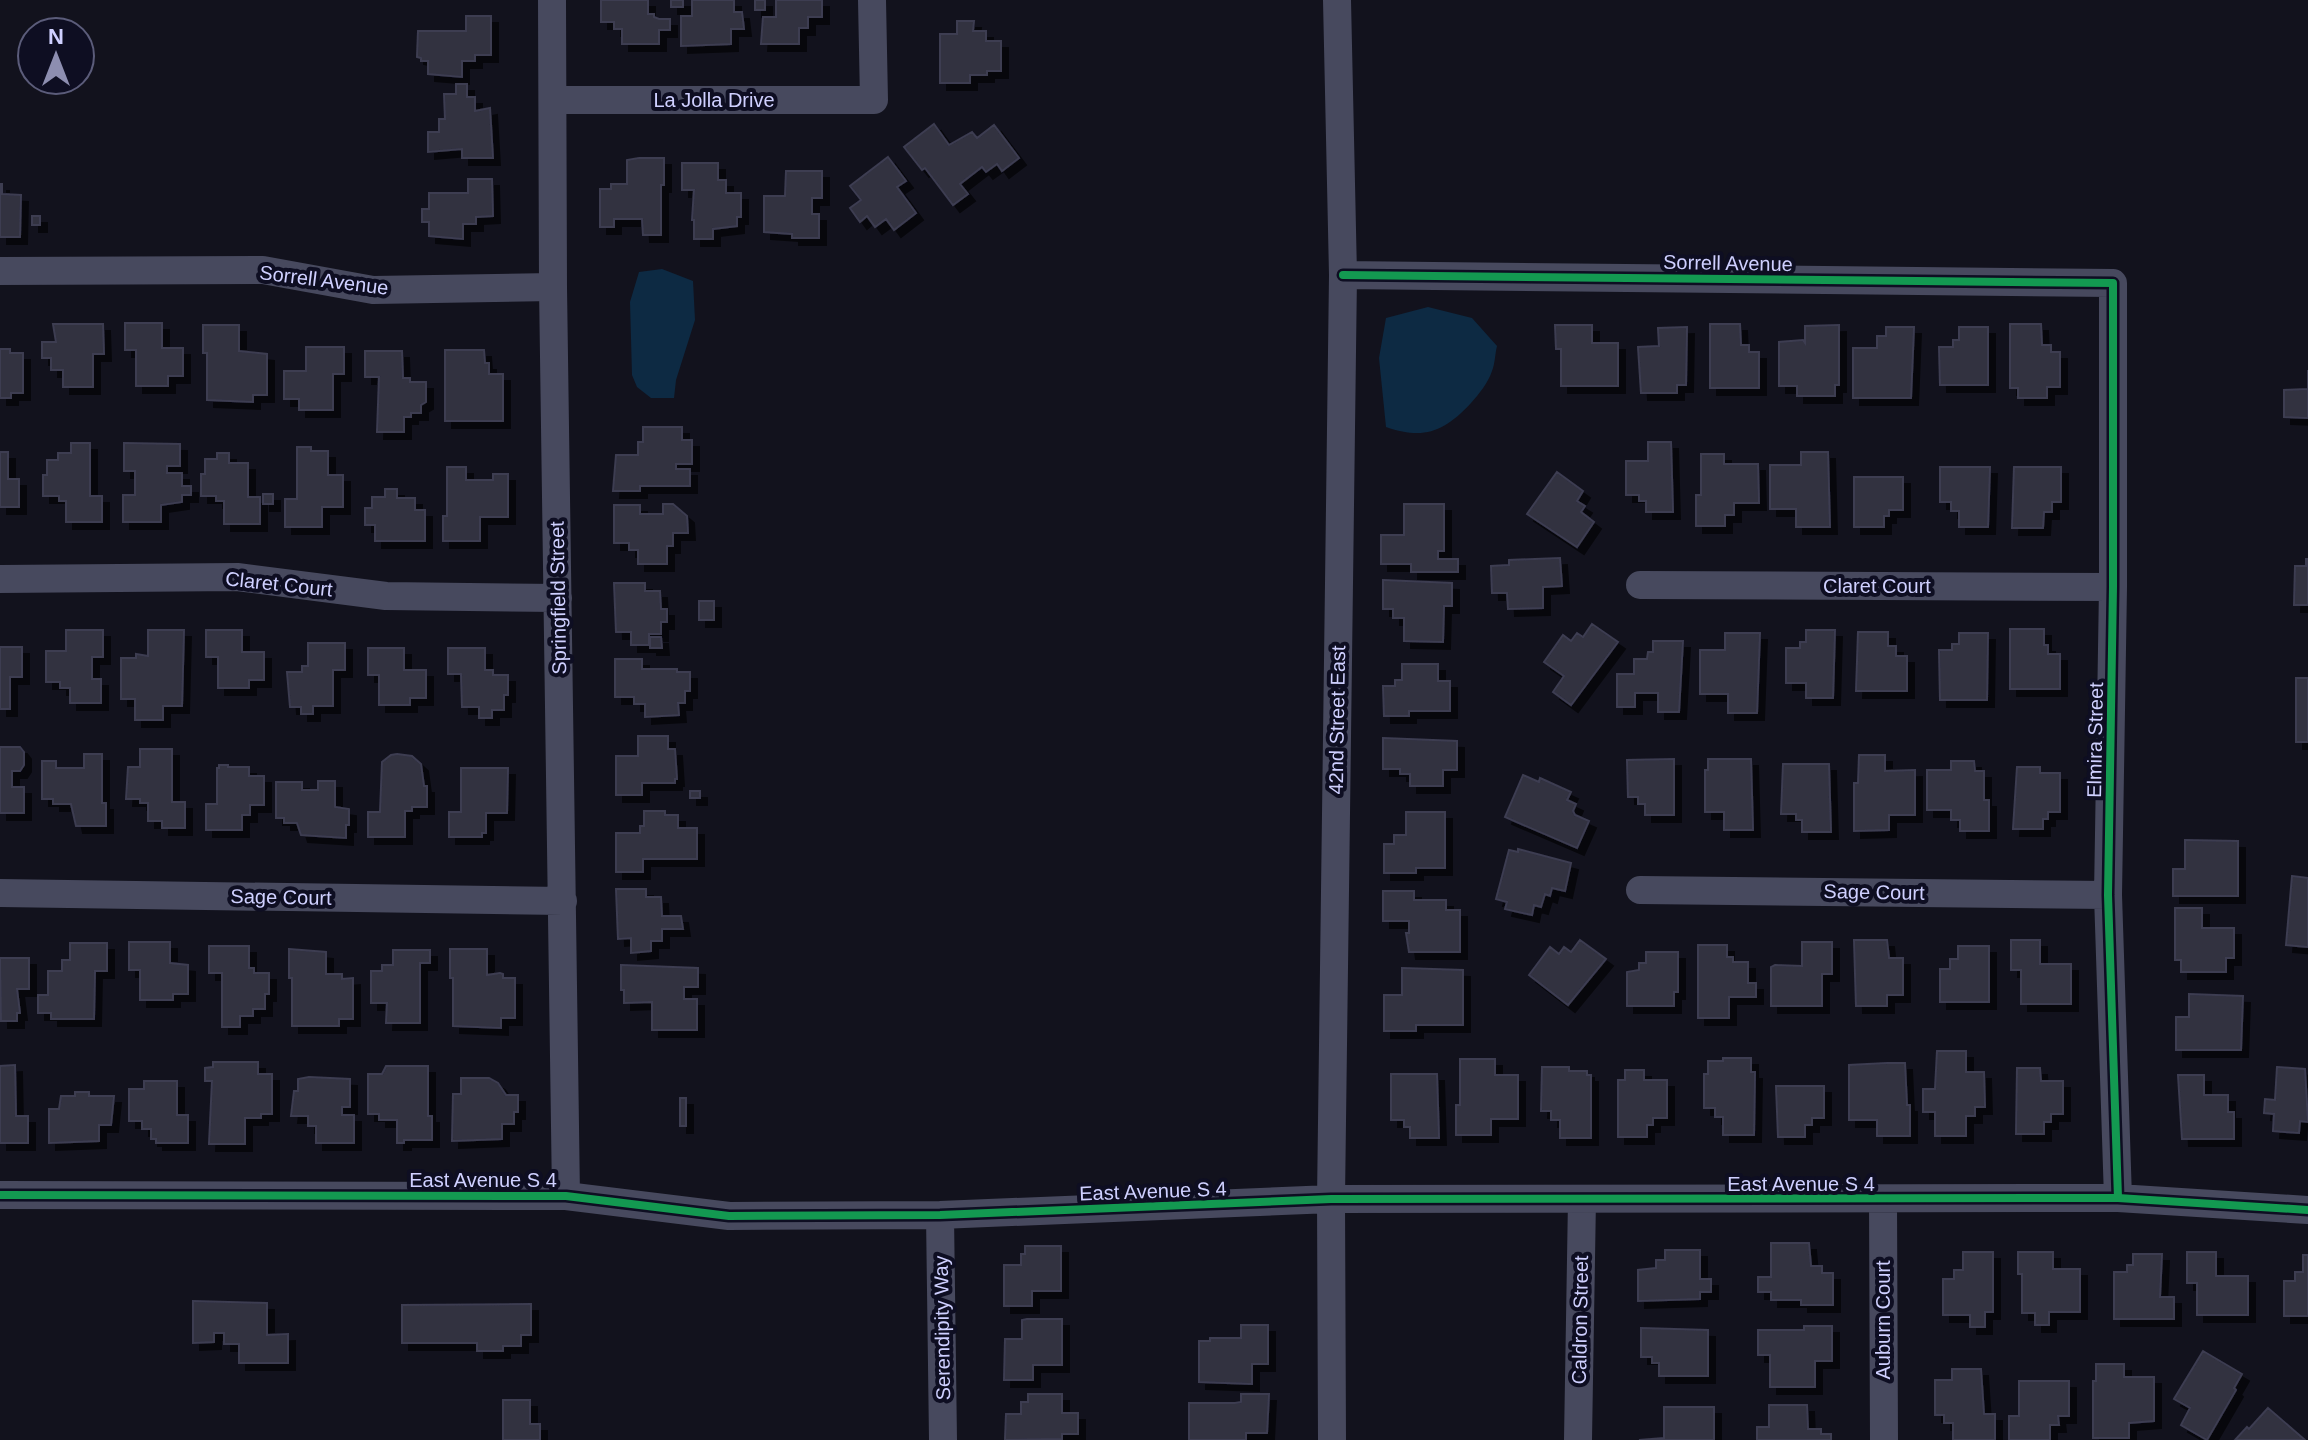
<svg xmlns="http://www.w3.org/2000/svg" width="2308" height="1440" viewBox="0 0 2308 1440" font-family="Helvetica,sans-serif">
<style>
.water{fill:#0d2a43}
.building{fill:#30303f;stroke:#3c3c51;stroke-width:2;filter:url(#shadow)}
.lines{fill:none;stroke-linecap:round;stroke-linejoin:round}
.minor{stroke:#47495e;stroke-width:28}
.cycleway-casing{stroke:#0e0e22;stroke-width:13}
.cycleway{stroke:#139951;stroke-width:8}
.labels{text-anchor:middle;dominant-baseline:central;stroke-width:8;stroke-linejoin:round;paint-order:stroke}
.street-label{font-size:20px;fill:#cfd0ff;stroke:#0e0e22}
</style>
<defs>
<filter id="shadow"><feDropShadow dx="7" dy="7" stdDeviation="0" flood-color="#0009"/></filter>
</defs>
<rect width="100%" height="100%" fill="#12121d"/>
<path class="water" d="M662,269L693,281L695,320L676,380L674,398H651L637,387L632,375L630,302L639,272Z
M1428,307L1472,318L1497,346C1495,354 1495,364 1492,371C1488,383 1479,394 1471,403C1444,432 1424,440 1386,427L1379,358L1386,318Z"/>
<path class="building" d="M601,0H648V14H654V17L659,19H670V30H659V44H622V29H614V22H601Z
M671,0H683V7H671Z
M692,0H734V12H742L744,29H731V44L681,46V16H692Z
M755,0H765V10H755Z
M776,0H822V17H808V28H799V44H761L763,17H776Z
M466,16H491V55H475V61H462V77L428,74V61H421V58L417,57L418,31H466Z
M957,21H974L973,31H986V41H1001V71H987V75H970V83H940V34H957Z
M456,84H467V97H475V111L490,108L493,158H462V149L428,152V132H439V119H445L444,94H456Z
M934,124L949,145L972,132L977,138L994,125L1019,158L1002,171L997,164L986,172L982,167L960,184L968,194L953,205L925,168L922,170L904,147Z
M888,157L906,181L897,187L916,213L894,230L886,219L875,227L867,216L860,222L850,208L861,200L850,186Z
M639,158H664V185H661V235H643L642,219H614V227H600V189H611V184H627V160Z
M682,163H718V180H726V193H741V217H737V226L713,229V239H694V220H692L694,190H682Z
M786,171H822V198H812V214H819V238H792V234L764,232V196H785Z
M468,179H492L493,216L476,217V224H463V239L429,236V222H422V209H429V193H468Z
M0,184H2V194L21,195L20,237H0Z
M32,216H40V225H32Z
M125,323H162V348H183V376H168V386H136V350H125Z
M53,324H103L104,354H93V387H63V370H51V358H42V342H56Z
M1710,324H1740L1741,345H1749V352H1759V388H1710Z
M2010,324H2041L2042,345H2051V352H2060V387H2047V398H2018V388H2010Z
M203,325H239V351L267,354V395H253V402L207,400V353H203Z
M1555,325H1592V343H1618V386H1561V349H1556Z
M1839,325V385H1835V396H1797V386H1779V342L1803,340L1805,343V326Z
M1687,327L1686,385H1677V393H1641L1638,347L1659,346L1658,328Z
M1886,327H1914L1911,398H1853V348H1877V336H1886Z
M1959,327H1988V385H1940L1939,347H1953V340H1959Z
M306,347H344V374H333V410H299V399H284V371H306Z
M0,349H10V353H23V393H11V398H0Z
M445,350H484L485,363H489V374H503V421H445Z
M365,351H402L403,378H410V382H426V402L421,405V413H411V417H404V432H377L379,377H365Z
M2308,370V418L2284,417V390L2308,389Z
M643,427H682V440H692V464H676V469H690V486H640V491H613L616,455H638V442H643Z
M1648,442H1671L1673,512H1646V501H1639V495H1626V461H1648Z
M71,443H90V496H102V522H66V501H59V496H43V475H47V460H58V453H71Z
M124,443L180,444V466H167V473H182V486H191V495H182V502L161,505V522H123V495H135V471H124Z
M297,447H311V451H328V475H343V507H322V527H285V499H297Z
M0,452H8V479H19V507H0Z
M1801,452H1828L1830,527H1796V509H1770V465H1801Z
M217,453H229V463H248V497H260V524H224V501H216V496H201V474H205V459H217Z
M1701,454H1724V464H1758L1759,503H1734V515H1725V526H1696V495H1701Z
M447,467H466V480H493V474H508V517H480V541H443V516H447Z
M1940,467H1990L1988,527H1959V511H1951V502H1940Z
M2014,467H2061V502H2052V512H2044L2043,528H2012Z
M1557,472L1583,491L1577,501L1585,506L1581,512L1594,522L1577,547L1527,514Z
M1854,477H1903V510H1889V516H1884V527H1854Z
M385,489H397V498H415V510H425V541H375V525H365V508H372V497H385Z
M263,494H273V504H263Z
M663,504H673L687,516L688,533H673V546H667V564H638V550H629V543H614V505H640V514H663Z
M1404,504H1444V551H1438V559H1458V572H1411V564H1381V535H1404Z
M1560,558L1562,586L1543,587V608L1508,609L1507,593H1492L1491,566L1509,565V560Z
M2306,559H2308V605H2294L2295,566H2306Z
M1383,580L1452,583V606H1444L1443,642L1404,641V618H1393V609H1383Z
M614,583H645V591H660L661,609H667V622H661V634H649V645H631V632H616Z
M699,601H714V620H699Z
M1592,624L1618,642L1571,705L1553,692L1564,676L1544,662L1563,635L1571,641L1577,633L1583,637Z
M2010,629H2044V645H2048V654H2060V689H2010Z
M66,630H103V657H92V679H101V703H70V688H60V682H46V651H66Z
M148,630H184L182,706H163V720H135V699H121V658H136V654L148,656Z
M206,630H242V652H264V680H249V688H218V657H206Z
M1806,630H1835L1833,698H1806V683H1786V648H1800V642H1806Z
M1858,632H1888V646H1896V656H1907V691H1856Z
M1725,633H1760L1757,713H1728V694H1700V650H1725Z
M1959,633H1988L1987,700H1940L1939,650H1952V644H1959Z
M650,637H661L662,648H650Z
M1653,641H1683L1679,712H1658V693H1635V707H1617V674H1634V659H1647L1648,652H1653Z
M308,643H345V670H333V706H313V714H301V707H290L287,672H302V666H308Z
M0,647H22V677H10V709H0Z
M368,648H404V670H426V698H410V705H379V675H368Z
M448,648H485V670H493V675H508V695H504V710H492V718H479V707H462L461,674H448Z
M615,659H642V669H677V672H690V691H685V703H678L679,715L645,717V704H634V697H615Z
M1402,664H1438V681H1450V711H1409V716H1384L1383,686H1395V680H1402Z
M2296,678H2308V742H2296Z
M638,736H668V749H675L677,779H675V783H642V795H616V756H638Z
M1383,738L1457,741V770H1443V786H1410V774H1400V769H1383Z
M0,747H20L24,752V765L20,771H12V787H24V813H0Z
M140,749H172V802H185V828H162V821H148V803H140V799H126L128,767H140Z
M84,754H102V803H106V826H76L71,804H53V799H42V761H56V768H84Z
M397,754L412,756L421,764L424,786H427V807H412V811H405V837H368V812H380L382,762L391,755Z
M1859,755H1885V771L1915,770V815H1889V830L1854,831V783H1858Z
M1674,759V815H1645V804H1638V797H1628L1627,760Z
M1708,759H1751L1753,830H1724V812H1705V770H1708Z
M1951,761H1974L1975,771H1984V800H1989V831H1960V820H1951V810H1927V770H1951Z
M1783,764H1829L1831,832H1802V820H1796V814H1781Z
M219,765H228V767H249V776H264V805H250V815H242V830H206V804H217V768H219Z
M2017,767H2040V773H2060V812H2048V819H2043V829H2013Z
M461,768H508L507,813H486V833H482V837H449V812H461Z
M1523,775L1539,782L1540,778L1571,792L1567,800L1576,804L1573,811L1575,815L1589,821L1577,848L1505,817Z
M318,781H335V807L349,809V825H346V838L301,835L297,823H284V818H276V782H302V790H318Z
M690,791H700V798H690Z
M644,811H665V815H678V828H697V859H643V872H616V833H640V826H644Z
M1406,812H1445V868H1416V873H1384V844H1394V835H1406Z
M2185,840L2238,841V896H2173V869H2185Z
M1518,849L1571,863L1565,891L1552,888L1550,896L1545,894L1541,907L1534,905L1532,915L1505,909L1507,902L1496,899L1509,850L1518,852Z
M2292,876L2308,878V947L2286,945Z
M616,889H646V897H661L662,916H681L683,929H662V941H651V951L631,953V938L618,939Z
M1383,891H1414V900H1446V910H1460V952H1409L1406,933H1409V921H1383Z
M2175,908H2202V928H2234V958H2226V972H2181V960H2175Z
M1580,940L1606,959L1568,1005L1529,975L1550,947L1559,954L1564,947L1571,952Z
M1854,940H1887L1889,958H1903V995H1887V1006H1856Z
M2011,940H2040V964H2071V1004H2021V970H2011Z
M129,942H170V963L188,965V994H173V1000H140V970H129Z
M1802,942H1832V974H1822V1006H1771V967L1775,965L1802,966Z
M70,943H107V971H95L94,1019H51V1013H38V995H48V971H62V960H70Z
M1698,945H1727V957H1733V962H1748V983H1756V997H1729V1018H1698Z
M209,946H249V968H254V973H269V994H265V1009H253V1016H240V1027H222V973H209Z
M1958,946H1989V1002H1940V969H1950V959H1958Z
M289,949L326,952V974H342V979L353,978V1019H339V1026H292V978H289Z
M450,949H487V975L500,973L503,974V978H515V1018H501V1028L453,1026V978H450Z
M393,950H430V963H420V1023H386L387,1003H371V971H382V965H393Z
M1646,952H1678V992H1674V1006H1627V972L1639,970V963H1646Z
M0,958H29V989H17L20,1013H17V1021H1Z
M621,965L698,968V987H684V999H697V1030H652V1002L624,1003V990H621Z
M1402,968L1463,970V1025H1416V1031H1384V995H1402Z
M2189,994L2243,996L2241,1050H2176V1017H2189Z
M1937,1051H1966V1072H1984L1985,1107H1975V1116H1966V1136H1935V1112H1923V1089H1935Z
M1723,1058H1751V1072H1755L1754,1135H1723V1117H1715V1108H1704V1074H1708V1061H1723Z
M1460,1059H1495V1075H1518V1119H1491V1135H1456V1105H1460Z
M213,1062H258V1074H272V1114H261V1118H245V1144H209L212,1081H205V1068L213,1067Z
M1887,1063H1905L1907,1105H1910V1136H1877V1120H1849V1065Z
M15,1065L16,1116H28V1143H0V1066Z
M386,1066H428V1116H432V1140H404V1143H397V1120H379V1114H368V1074H382Z
M1542,1067H1569V1071H1587V1075H1591V1138H1560V1120H1551V1111H1541Z
M2277,1067L2305,1069L2308,1122L2300,1121L2299,1133L2273,1131L2274,1114L2264,1113L2265,1099L2275,1100Z
M2017,1068H2040L2041,1081H2063V1114H2051V1122H2044V1134H2016Z
M1625,1070H1644V1080H1667V1118H1653V1125H1647V1137H1618V1080H1625Z
M1391,1074H1437L1439,1138H1410V1127H1404V1120H1391Z
M2178,1075H2204V1095H2228V1112H2234V1139H2182Z
M309,1077L350,1079V1107H342V1115H354V1143H316V1126H308V1116H291L294,1091H298V1079Z
M461,1078H489L498,1083L506,1095H518V1112H514V1124H502V1139L452,1141L453,1094H461Z
M144,1081H177V1115H188V1143H156V1139H151V1129H142V1121H129V1089H144Z
M1776,1086H1824V1118H1812V1125H1805V1137H1778Z
M75,1092H89V1096H114L111,1125H99V1141L49,1143V1109H59L61,1096H75Z
M680,1098H686V1126H680Z
M1771,1243H1809L1811,1266H1822V1273H1833V1305H1801V1300H1771V1292H1758V1277H1771Z
M1025,1246H1061V1291H1032V1306H1004V1265H1021V1254H1025Z
M1665,1250H1700V1279H1711V1292H1700V1299L1638,1301V1270L1656,1268V1260H1665Z
M1963,1252H1993V1312H1985V1327H1970V1315H1943V1279H1954V1270H1963Z
M2018,1252H2053V1269H2080V1312H2049V1325H2035V1313H2022V1274H2018Z
M2187,1252H2216V1276H2248V1315H2197V1283H2187Z
M2133,1254H2162L2160,1297H2174V1319H2114V1272H2127V1265H2133Z
M2303,1255H2308V1316H2284V1281H2295V1272H2303Z
M193,1301L267,1303V1335L288,1334V1363H239V1344H224V1333H214V1342L193,1343Z
M531,1304V1335H521V1346H503V1351H477V1343H402V1305Z
M1027,1319H1062V1365H1033V1380H1004L1005,1339H1022V1320Z
M1241,1325H1268V1364H1252V1384L1199,1382V1341H1210V1338H1241Z
M1804,1326H1832V1361H1815V1387H1770V1355H1758V1330H1804Z
M1641,1328L1708,1330V1376H1659V1363H1652V1357H1641Z
M2203,1351L2242,1374L2234,1388L2236,1390L2207,1440L2181,1425L2190,1408L2174,1399Z
M2096,1364H2124V1377H2154V1421L2129,1423V1438H2093V1381H2096Z
M1952,1369H1981L1984,1414H1995V1440H1953V1423H1944V1415H1935V1380H1952Z
M2019,1381H2069V1416H2058L2059,1425H2050V1440H2009V1416H2019Z
M1028,1394H1062V1413H1078V1434H1062V1439L1005,1440L1006,1414H1021V1402H1028Z
M1241,1394H1269L1267,1433H1246V1440H1189V1403H1235L1241,1402Z
M503,1400H530V1424H540V1440H503Z
M1769,1405H1807L1808,1429H1821V1434H1831V1440H1757V1427H1769Z
M1664,1407H1714V1440H1639L1664,1438Z
M2268,1408L2305,1440H2235L2247,1427L2249,1429Z"/>
<g class="lines">
<path class="minor" d="M552,0L553,287L566,1196
M553,100H874L872,0
M0,271L263,270L373,290L553,287
M1343,275L2113,283V587L2108,895L2118,1198
M0,579L237,577L386,596L558,598
M1640,585L2113,587
M1640,890L2108,895
M0,893L563,901
M0,1195L566,1196L729,1216L940,1215L1331,1199L2118,1198L2308,1210
M1883,1200L1884,1440
M940,1215L943,1440
M1332,1440L1331,1199L1343,275L1337,0
M1578,1440L1582,1199"/>
<g class="cycleway-casing">
<path id="cycleway" d="M1343,275L2113,283V587L2108,895L2118,1198
M0,1195L566,1196L729,1216L940,1215L1331,1199L2118,1198L2308,1210"/>
</g>
<use href="#cycleway" class="cycleway"/>
</g>
<g class="labels">
<g class="street-label">
<text x="714" y="100">La Jolla Drive</text>
<text transform="translate(1728 263) rotate(1)">Sorrell Avenue</text>
<text transform="translate(324 280) rotate(7)">Sorrell Avenue</text>
<text transform="translate(279 584) rotate(6)">Claret Court</text>
<text x="1877" y="586">Claret Court</text>
<text transform="translate(558 598) rotate(-91)">Springfield Street</text>
<text transform="translate(1337 720) rotate(-89)">42nd Street East</text>
<text transform="translate(2095 740) rotate(-89)">Elmira Street</text>
<text transform="translate(1874 892) rotate(1)">Sage Court</text>
<text transform="translate(281 897) rotate(1)">Sage Court</text>
<text x="483" y="1180">East Avenue S 4</text>
<text x="1801" y="1184">East Avenue S 4</text>
<text transform="translate(1153 1191) rotate(-2)">East Avenue S 4</text>
<text transform="translate(1580 1320) rotate(-89)">Caldron Street</text>
<text transform="translate(1883 1320) rotate(-90)">Auburn Court</text>
<text transform="translate(942 1328) rotate(-91)">Serendipity Way</text>
</g>
</g>
<g transform="translate(56 56)"><circle r="38" fill="#0e0e22" stroke="#5b5c7a" stroke-width="2"/>
<path d="M0-6L14 30L0 20L-14 30Z" fill="#8d8eb0"/>
<text y="-12" font-size="22" font-weight="bold" text-anchor="middle" fill="#cfd0ff">N</text>
</g>
</svg>
